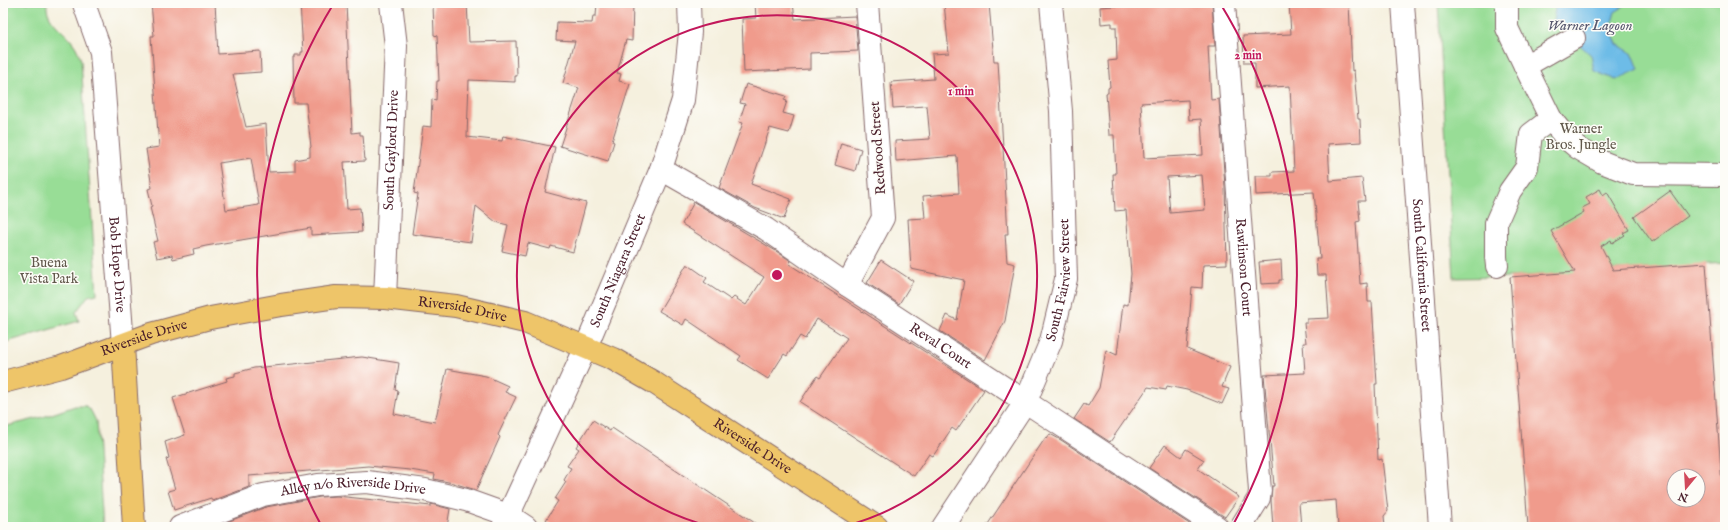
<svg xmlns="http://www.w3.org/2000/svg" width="1728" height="530" viewBox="0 0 1728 530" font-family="'IM FELL English',serif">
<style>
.green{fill:#98dd96;stroke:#717e60}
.water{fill:#6dbce7;stroke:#5c6e89}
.building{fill:#f09b8c;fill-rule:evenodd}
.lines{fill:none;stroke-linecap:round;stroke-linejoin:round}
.minor-casing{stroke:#86686a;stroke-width:24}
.major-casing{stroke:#86686a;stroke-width:24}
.minor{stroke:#fff;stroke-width:22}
.major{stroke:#eec569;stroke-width:22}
.ring{fill:none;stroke:#c2185b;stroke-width:2}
.labels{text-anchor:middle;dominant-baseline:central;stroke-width:3;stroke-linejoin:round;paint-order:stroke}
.park-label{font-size:14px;fill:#61584b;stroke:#fdfcf7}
.street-label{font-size:14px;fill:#4a1f2b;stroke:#fdfcf7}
.water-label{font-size:15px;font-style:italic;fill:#56566d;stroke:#fdfcf7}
.centre{fill:#c2185b;stroke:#fdfcf7;stroke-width:2}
.ring-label{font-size:12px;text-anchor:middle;font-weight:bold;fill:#c2185b;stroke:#fdfcf7;stroke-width:3;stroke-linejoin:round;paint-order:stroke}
</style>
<rect width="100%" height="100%" fill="#fdfcf7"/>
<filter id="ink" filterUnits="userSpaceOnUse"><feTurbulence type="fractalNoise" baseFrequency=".025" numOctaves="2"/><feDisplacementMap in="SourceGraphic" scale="8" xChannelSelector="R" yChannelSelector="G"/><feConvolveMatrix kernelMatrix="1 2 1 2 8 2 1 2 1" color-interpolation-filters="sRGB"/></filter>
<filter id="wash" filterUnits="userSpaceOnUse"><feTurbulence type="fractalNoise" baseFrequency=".012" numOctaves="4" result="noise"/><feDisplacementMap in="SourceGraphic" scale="16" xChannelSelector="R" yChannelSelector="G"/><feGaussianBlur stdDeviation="0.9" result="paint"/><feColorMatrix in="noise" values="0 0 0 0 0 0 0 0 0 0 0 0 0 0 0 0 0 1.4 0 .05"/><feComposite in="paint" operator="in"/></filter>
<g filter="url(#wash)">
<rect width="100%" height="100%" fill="#f5f0de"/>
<path class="green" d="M3,3H47C45,21 64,30 73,43C77,48 79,54 81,60L97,294L88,296L76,312L79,321L3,343Z
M1438,3H1725V263L1510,277L1454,278Z
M75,406H86L91,411L96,421L103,527H3V427L43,417Z"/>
<path class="water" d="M1556,3H1628V4L1615,12L1611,26L1613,34L1617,44L1633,54L1639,69L1616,80L1594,71L1591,55L1553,21Z"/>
<g id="blocks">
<path class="building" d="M151,3H215L218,54L260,51L261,72L233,74L246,127L266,124L269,172L295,171V160L310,157V148L311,147L306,103H294L293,57H295V55H301V52H303L300,3H346L352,133L360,132V135H363L365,161L344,162L347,209L360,208L362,232L311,235V228L206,246L193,249L194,254L173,259L172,255L157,258L153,242L158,241L150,207L152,206L148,189L152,188L146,149L159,147L151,36H154ZM251,158L259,205L226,210L219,163Z
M433,3H467L469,42L516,41L517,76H515V82L469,80L467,137L502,141L503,136L555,147L545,192L586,203L573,252L551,246L550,249L528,243L525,256L502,251L508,225L496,222L476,206L471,242L412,234L418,194L414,193L423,126L431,127L432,99L436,100L437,81H439L437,36L434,35Z
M597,3L633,4L632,41L626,40L617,73L621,74L619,81L630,84L612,141L614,142L608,161L560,146L579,88L563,83L575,41L556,40L557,22L592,23L593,16H596Z
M755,3H793L795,19L855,16L858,51L810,53V69L744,72L742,19L756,18Z
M944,3H964V7L989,4L994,61H998L1008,234H1005L1007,262L1015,264L1005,321L985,360L940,331L947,315L957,320L964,280L911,269L908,219L925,218L923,196L959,193L957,156L896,161L895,141L930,139L927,106L893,108L891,82L934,79L932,54L949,53Z
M1157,3H1212L1215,46H1208L1211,100L1219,99L1225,187L1227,264L1203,265L1202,288L1192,287L1187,349L1230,367L1222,387L1229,389L1222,404L1187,390L1167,386L1166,390L1148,387L1110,442L1074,419L1084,404L1088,406L1099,388L1106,350L1117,355L1123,304L1128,305L1131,274L1126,210L1115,211L1113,174H1116L1114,135H1109L1106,93H1108V88L1110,87L1108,61L1117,60L1116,27H1112V23L1101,24L1100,7ZM1188,100L1189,120L1201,119L1203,155L1144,158L1141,103ZM1202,175L1205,210L1170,213L1167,177Z
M1289,3H1349L1352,71L1354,70L1358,119H1360L1361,142L1328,144L1330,181L1362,178L1365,201H1358L1360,221L1356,222L1360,284L1367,283L1368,302H1372L1377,384H1375L1378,460L1382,459L1388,511L1384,516L1385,527H1338L1336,500L1299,503L1301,527H1273L1271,500L1272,486H1274L1264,375L1305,373L1303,343H1306L1304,323H1307V319L1329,318L1326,275H1317L1316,258H1320L1314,192L1256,195L1255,176H1272V172L1294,171L1290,86L1255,88V63H1244L1243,36L1291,34Z
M746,84L786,96L784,100L787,101L783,113L794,116L789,133L770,128L751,184L791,199L784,219L755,208L719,188L743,123L739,122L745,104L740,103Z
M841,143L861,149L855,171L835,165Z
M1600,189L1603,195L1607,192L1629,230L1623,233L1625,235L1612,243L1611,240L1601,246L1613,270L1706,263L1725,527H1528L1510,277L1575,272L1551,231L1584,212L1582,208L1590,204L1586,197ZM1674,476H1698V500H1674Z
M1670,191L1688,216L1652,242L1634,217Z
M694,202L776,251L791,261L789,264L984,390L956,431L952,428L933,456L929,454L914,476L800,402L817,376L820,378L847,338L817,319L805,339L800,336L787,356L784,354L768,379L738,360L741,356L686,319L683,325L659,311L687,264L707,278L704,282L731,300L734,297L746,305L764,277L682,224Z
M881,260L913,281L899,304L867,283Z
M1281,260L1282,280H1279V283L1261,284L1259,262Z
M362,357L399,363L395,390L398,391L394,414L435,422L447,369L486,376L508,386L505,392L516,397L498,435L500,437L476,490L453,483L434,479L435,474L410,470L368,466L249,476V487L212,501L211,498L174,510L168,491L175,489L166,459L169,458L165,442L185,435L173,398L227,381L226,378L235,376V373L254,368Z
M593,420L610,431L612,428L761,527H557L546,520L558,501L555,499L566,482L564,480L571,468L567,466L579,449L576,447Z
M1050,434L1061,440L1194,527H986L1046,437L1047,438Z
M1165,445L1181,457L1186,449L1204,460L1198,469L1239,497L1225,517L1149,468Z
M337,496L431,506V504L450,509L447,527H219V525L266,507L320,497Z"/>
</g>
</g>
<g filter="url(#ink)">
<use href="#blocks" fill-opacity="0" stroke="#86686a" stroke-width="1"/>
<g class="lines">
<g class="minor-casing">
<g id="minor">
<path id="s1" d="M1224,3L1260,491L1259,498L1241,527"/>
<path id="s2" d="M1403,3L1440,527"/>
<path d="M1507,3V28L1525,66L1551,119L1566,138L1578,148L1602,162L1633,174L1725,175"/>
<path id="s3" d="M84,4L101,52L123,345"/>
<path d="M1525,66L1574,38"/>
<path id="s4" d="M661,169L766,229L847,285L1217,527"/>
<path d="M1497,266L1496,257V223L1510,191L1527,167L1531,134L1551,119"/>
<path d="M847,285L883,218L867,3"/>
<path id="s5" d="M385,298L396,46L391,3"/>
<path id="s6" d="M180,527L263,495L318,485L367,482L425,490L466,500L508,515L526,527"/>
<path id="s7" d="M503,527L586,347L661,169L683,100L690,32L689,3"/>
<path id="s8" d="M943,527L1026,401L1051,341L1066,279L1061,111L1051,3"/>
</g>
</g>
<g class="major-casing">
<g id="major">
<path d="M123,345L134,527"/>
<path id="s9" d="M3,382L61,367L151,334L210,318L281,305L336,297L385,298L456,306L525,322L613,359L653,382L877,527"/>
</g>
</g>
<use href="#minor" class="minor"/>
<use href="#major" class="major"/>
</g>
</g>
<g class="ring">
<path d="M712 527A260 260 0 1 1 842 527"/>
<path d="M320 523A520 520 0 0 1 334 3M1220 3A520 520 0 0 1 1234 523"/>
</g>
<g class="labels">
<g class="park-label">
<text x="1581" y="129">Warner<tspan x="1581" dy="16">Bros. Jungle</tspan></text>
<text x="49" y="263">Buena<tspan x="49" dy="16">Vista Park</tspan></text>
</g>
<g class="street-label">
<text transform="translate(878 148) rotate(-94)">Redwood Street</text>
<text stroke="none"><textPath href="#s5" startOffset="148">South Gaylord Drive</textPath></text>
<text stroke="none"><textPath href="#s3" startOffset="264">Bob Hope Drive</textPath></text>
<text stroke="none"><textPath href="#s2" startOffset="263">South California Street</textPath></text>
<text stroke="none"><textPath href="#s1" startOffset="265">Rawlinson Court</textPath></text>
<text stroke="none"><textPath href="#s7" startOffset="281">South Niagara Street</textPath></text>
<text stroke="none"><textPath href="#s8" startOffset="278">South Fairview Street</textPath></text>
<text stroke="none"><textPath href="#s9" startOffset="472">Riverside Drive</textPath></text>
<text stroke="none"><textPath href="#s9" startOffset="148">Riverside Drive</textPath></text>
<text stroke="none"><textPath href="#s4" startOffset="331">Reval Court</textPath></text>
<text stroke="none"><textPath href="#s9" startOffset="796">Riverside Drive</textPath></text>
<text stroke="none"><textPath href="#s6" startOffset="180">Alley n/o Riverside Drive</textPath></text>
</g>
<g class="water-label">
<text x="1590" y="25">Warner Lagoon</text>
</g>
</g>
<circle cx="777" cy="275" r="6" class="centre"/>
<g class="ring-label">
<text x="1248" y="59">2 min</text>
<text x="961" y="95">1 min</text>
</g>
<rect width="1728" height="530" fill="none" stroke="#fdfcf7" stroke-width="16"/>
<g transform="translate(1686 488) rotate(198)"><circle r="19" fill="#fdfcf7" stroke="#b5a4a5"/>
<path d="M0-3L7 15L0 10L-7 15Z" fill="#d1495b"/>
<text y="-6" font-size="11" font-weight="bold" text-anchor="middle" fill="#4a1f2b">N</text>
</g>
</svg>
